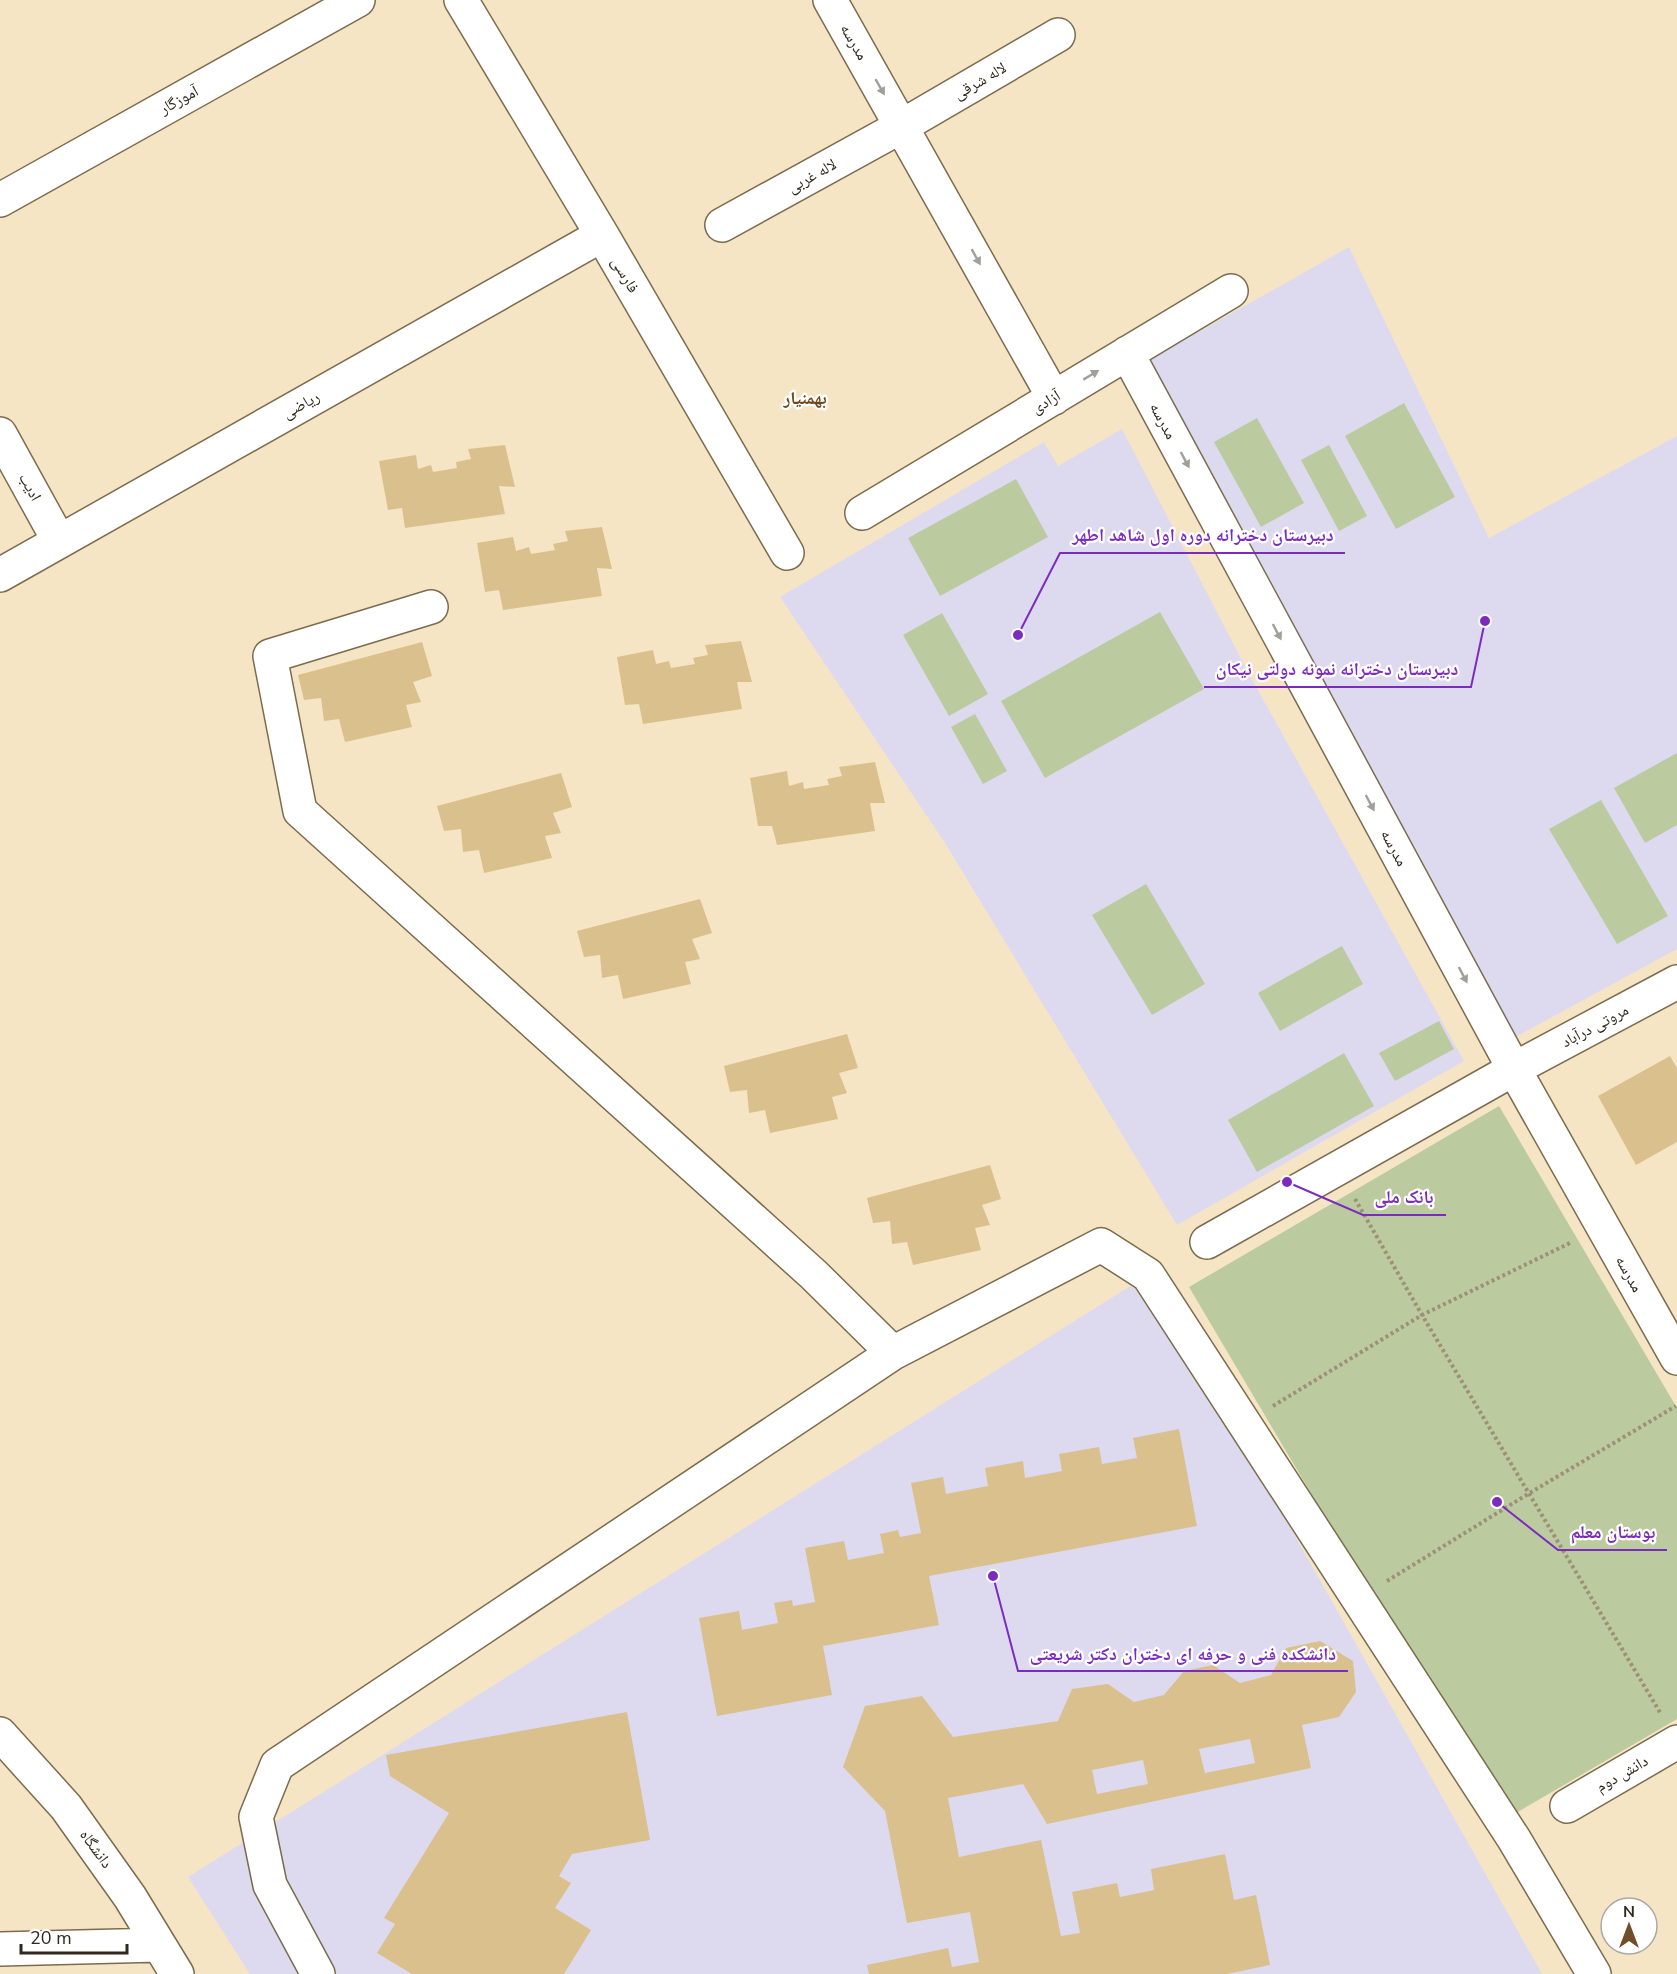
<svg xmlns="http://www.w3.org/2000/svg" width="1677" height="1974" viewBox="0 0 1677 1974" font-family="'Nunito Sans','Noto Naskh Arabic',sans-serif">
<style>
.education{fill:#dddaf0}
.green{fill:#bccaa0}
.building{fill:#dac08c;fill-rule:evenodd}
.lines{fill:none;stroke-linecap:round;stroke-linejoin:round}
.minor-casing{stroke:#7b6c4f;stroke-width:36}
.path{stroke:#9d9079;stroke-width:4;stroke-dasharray:3 3;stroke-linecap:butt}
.minor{stroke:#fff;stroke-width:33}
.oneway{fill:#a19f99}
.labels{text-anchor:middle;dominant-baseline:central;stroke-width:4.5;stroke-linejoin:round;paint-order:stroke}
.street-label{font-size:16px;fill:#2f291d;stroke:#fff}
.neighbourhood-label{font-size:18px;font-weight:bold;fill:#6f471b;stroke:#fff}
.leader{fill:none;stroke:#7b2cbf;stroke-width:2}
.callout-dot{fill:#7b2cbf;stroke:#fff;stroke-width:2}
.callout-label{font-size:18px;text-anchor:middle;font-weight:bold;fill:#7b2cbf;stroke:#fff;stroke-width:4.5;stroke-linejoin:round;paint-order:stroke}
</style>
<rect width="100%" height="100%" fill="#f6e5c4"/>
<path class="education" d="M1349,247L1489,538L1677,436V949L1508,1041L1149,360Z
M1122,429L1249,674L1464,1061L1177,1225L945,843L780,597L1044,442L1058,466Z
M1148,1275L1542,1974H250L188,1877Z"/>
<path class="green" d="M1404,403L1455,497L1396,529L1345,436Z
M1257,418L1304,503L1261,527L1214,442Z
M1329,445L1367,516L1339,531L1301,460Z
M1016,479L1048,537L940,596L908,538Z
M1160,612L1204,689L1045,778L1001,701Z
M942,613L988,694L949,716L903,635Z
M975,714L1007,771L983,784L951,727Z
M1677,753V825L1645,843L1614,788Z
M1601,800L1668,916L1617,944L1549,829Z
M1146,884L1205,984L1152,1015L1092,915Z
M1342,946L1363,984L1280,1031L1258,993Z
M1439,1021L1454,1049L1395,1081L1379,1053Z
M1344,1053L1374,1106L1257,1172L1228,1120Z
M1499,1106L1677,1408V1719L1504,1820L1189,1287Z"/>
<path class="building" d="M505,445L515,487L499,486L505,514L405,528L402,508L388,510L379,461L416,455L418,469L431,465L433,472L457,468L456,462L471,459L468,449Z
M602,527L612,569L597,568L602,596L503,610L499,590L485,592L477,543L513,537L516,551L529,547L531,554L555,550L553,544L568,541L565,531Z
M741,641L752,682H737L742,709L643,724L639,704L625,705L617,657L653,650L656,664L669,661L671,668L695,664L693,658L708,655L705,645Z
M422,642L432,676L413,682L421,702L406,705L412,727L345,742L339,719L324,721L321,698L304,700L298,675Z
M875,762L885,803H870L875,831L777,845L772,826H758L750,778L787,771L789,786L803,782L804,789L829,785L827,779L842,776L839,767Z
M561,773L572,807L553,813L561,833L545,836L552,858L484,873L479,850L463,852L461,829L444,831L437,806Z
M700,899L712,933L692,939L700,959L685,962L691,984L623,999L618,975L602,978L600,955L584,957L577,931Z
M847,1034L858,1068L839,1073L847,1093L832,1097L838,1119L770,1133L765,1110L749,1113L747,1090L730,1092L724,1066Z
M1670,1056L1677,1068V1142L1636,1165L1598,1096Z
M990,1165L1001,1199L982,1205L990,1225L975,1228L981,1250L913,1265L907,1242L892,1244L890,1221L873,1223L867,1198Z
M1179,1429L1197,1526L929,1576L939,1625L823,1646L832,1695L717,1716L699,1618L739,1611L742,1630L778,1623L774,1603L792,1600L793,1606L815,1602L805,1548L844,1541L848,1560L884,1553L880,1534L898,1530L900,1537L921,1533L911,1483L943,1477L946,1494L988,1486L985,1468L1023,1461L1025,1478L1062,1471L1059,1454L1099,1447L1102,1464L1137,1458L1133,1438Z
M1320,1641L1353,1661L1356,1692L1339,1717L1302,1725L1311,1768L1047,1824L1023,1784L948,1798L959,1857L1041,1840L1061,1936L1080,1933L1072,1892L1117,1883L1120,1897L1154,1890L1151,1869L1225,1854L1234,1900L1256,1895L1270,1965L1227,1974H869L867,1965L948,1948L952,1967L979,1962L970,1912L907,1923L885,1811L843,1767L865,1706L922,1696L953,1737L1058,1721L1072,1689L1108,1684L1134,1702L1164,1695L1184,1671L1213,1665L1240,1683L1271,1675L1286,1648ZM1250,1739L1255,1763L1205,1773L1199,1749ZM1143,1760L1148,1784L1097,1794L1092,1770Z
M627,1712L650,1840L572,1854L559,1876L571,1883L555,1908L591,1930L564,1974H412L377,1953L395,1924L384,1918L449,1813L390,1776L386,1755Z"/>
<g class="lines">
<g class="minor-casing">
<path id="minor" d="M461,0L602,235L787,553
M830,0L1054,398
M0,200L358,0
M722,225L902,126L1058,35
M1127,353L1514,1069L1677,1358
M0,434L59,541
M862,513L1231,291
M0,575L602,235
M431,607L270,656L300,811L814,1275L893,1353
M1207,1242L1514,1069L1677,982
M0,1734L66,1807L130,1897L177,1974
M1567,1806L1677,1742
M0,1949L159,1945
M318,1974L270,1885L256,1817L277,1765L893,1353L1101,1245L1148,1275L1514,1839L1594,1974"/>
</g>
<path class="path" d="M1355,1199L1422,1315L1661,1714
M1273,1406L1422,1315L1572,1242
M1387,1581L1528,1494L1676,1406"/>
<use href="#minor" class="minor"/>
</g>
<defs><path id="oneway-solid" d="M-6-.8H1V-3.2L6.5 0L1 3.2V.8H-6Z" transform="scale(1.5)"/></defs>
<g class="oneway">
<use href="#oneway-solid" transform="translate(880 87) rotate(60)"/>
<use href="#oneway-solid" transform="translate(976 257) rotate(61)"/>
<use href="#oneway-solid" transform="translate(1091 375) rotate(-31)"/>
<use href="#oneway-solid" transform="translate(1185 460) rotate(62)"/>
<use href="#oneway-solid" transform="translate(1277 632) rotate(62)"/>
<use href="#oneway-solid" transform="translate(1370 803) rotate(62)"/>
<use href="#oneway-solid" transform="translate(1463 975) rotate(62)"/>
</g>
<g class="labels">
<g class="street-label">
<text transform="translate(854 42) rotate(60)">مدرسه</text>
<text transform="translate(980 81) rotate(-30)">لاله شرقی</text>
<text transform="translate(179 100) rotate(-29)">آموزگار</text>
<text transform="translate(812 176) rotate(-29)">لاله غربی</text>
<text transform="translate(625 275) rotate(60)">فارسی</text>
<text transform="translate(1046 402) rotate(-31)">آزادی</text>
<text transform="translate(301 405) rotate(-29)">ریاضی</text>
<text transform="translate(1163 421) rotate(62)">مدرسه</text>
<text transform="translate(30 487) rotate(61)">ادیب</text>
<text transform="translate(1394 848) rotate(62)">مدرسه</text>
<text transform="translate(1595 1026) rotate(-28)">مروتی درآباد</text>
<text transform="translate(1629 1274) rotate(61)">مدرسه</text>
<text transform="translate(1622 1774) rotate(-30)">دانش دوم</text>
<text transform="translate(96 1849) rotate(54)">دانشگاه</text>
</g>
<g class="neighbourhood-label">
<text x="805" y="398">بهمنیار</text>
</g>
</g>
<path class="leader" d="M1018 635L1060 553H1345M1485 621L1471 687H1204M1287 1182L1363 1215H1446M1497 1502L1558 1550H1667M993 1576L1018 1671H1348"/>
<g class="callout-dot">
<circle cx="1018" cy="635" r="6"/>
<circle cx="1485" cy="621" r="6"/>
<circle cx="1287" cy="1182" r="6"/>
<circle cx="1497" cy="1502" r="6"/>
<circle cx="993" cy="1576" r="6"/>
</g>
<g class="callout-label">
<text x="1203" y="541">دبیرستان دخترانه دوره اول شاهد اطهر</text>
<text x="1337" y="675">دبيرستان دخترانه نمونه دولتی نيکان</text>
<text x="1404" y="1203">بانک ملی</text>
<text x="1613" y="1538">بوستان معلم</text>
<text x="1183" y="1660">دانشکده فنی و حرفه ای دختران دکتر شریعتی</text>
</g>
<g transform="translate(1629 1926)"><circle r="28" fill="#ffffff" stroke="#aca9a5" stroke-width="1.5"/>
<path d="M0-4.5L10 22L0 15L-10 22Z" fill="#714d28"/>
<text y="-9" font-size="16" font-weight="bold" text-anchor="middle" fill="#2f291d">N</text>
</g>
<path d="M21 1944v9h106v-9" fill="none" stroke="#2f291d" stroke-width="3"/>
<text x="30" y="1944" font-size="18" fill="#2f291d" stroke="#ffffff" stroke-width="4.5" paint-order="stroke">20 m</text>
</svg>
